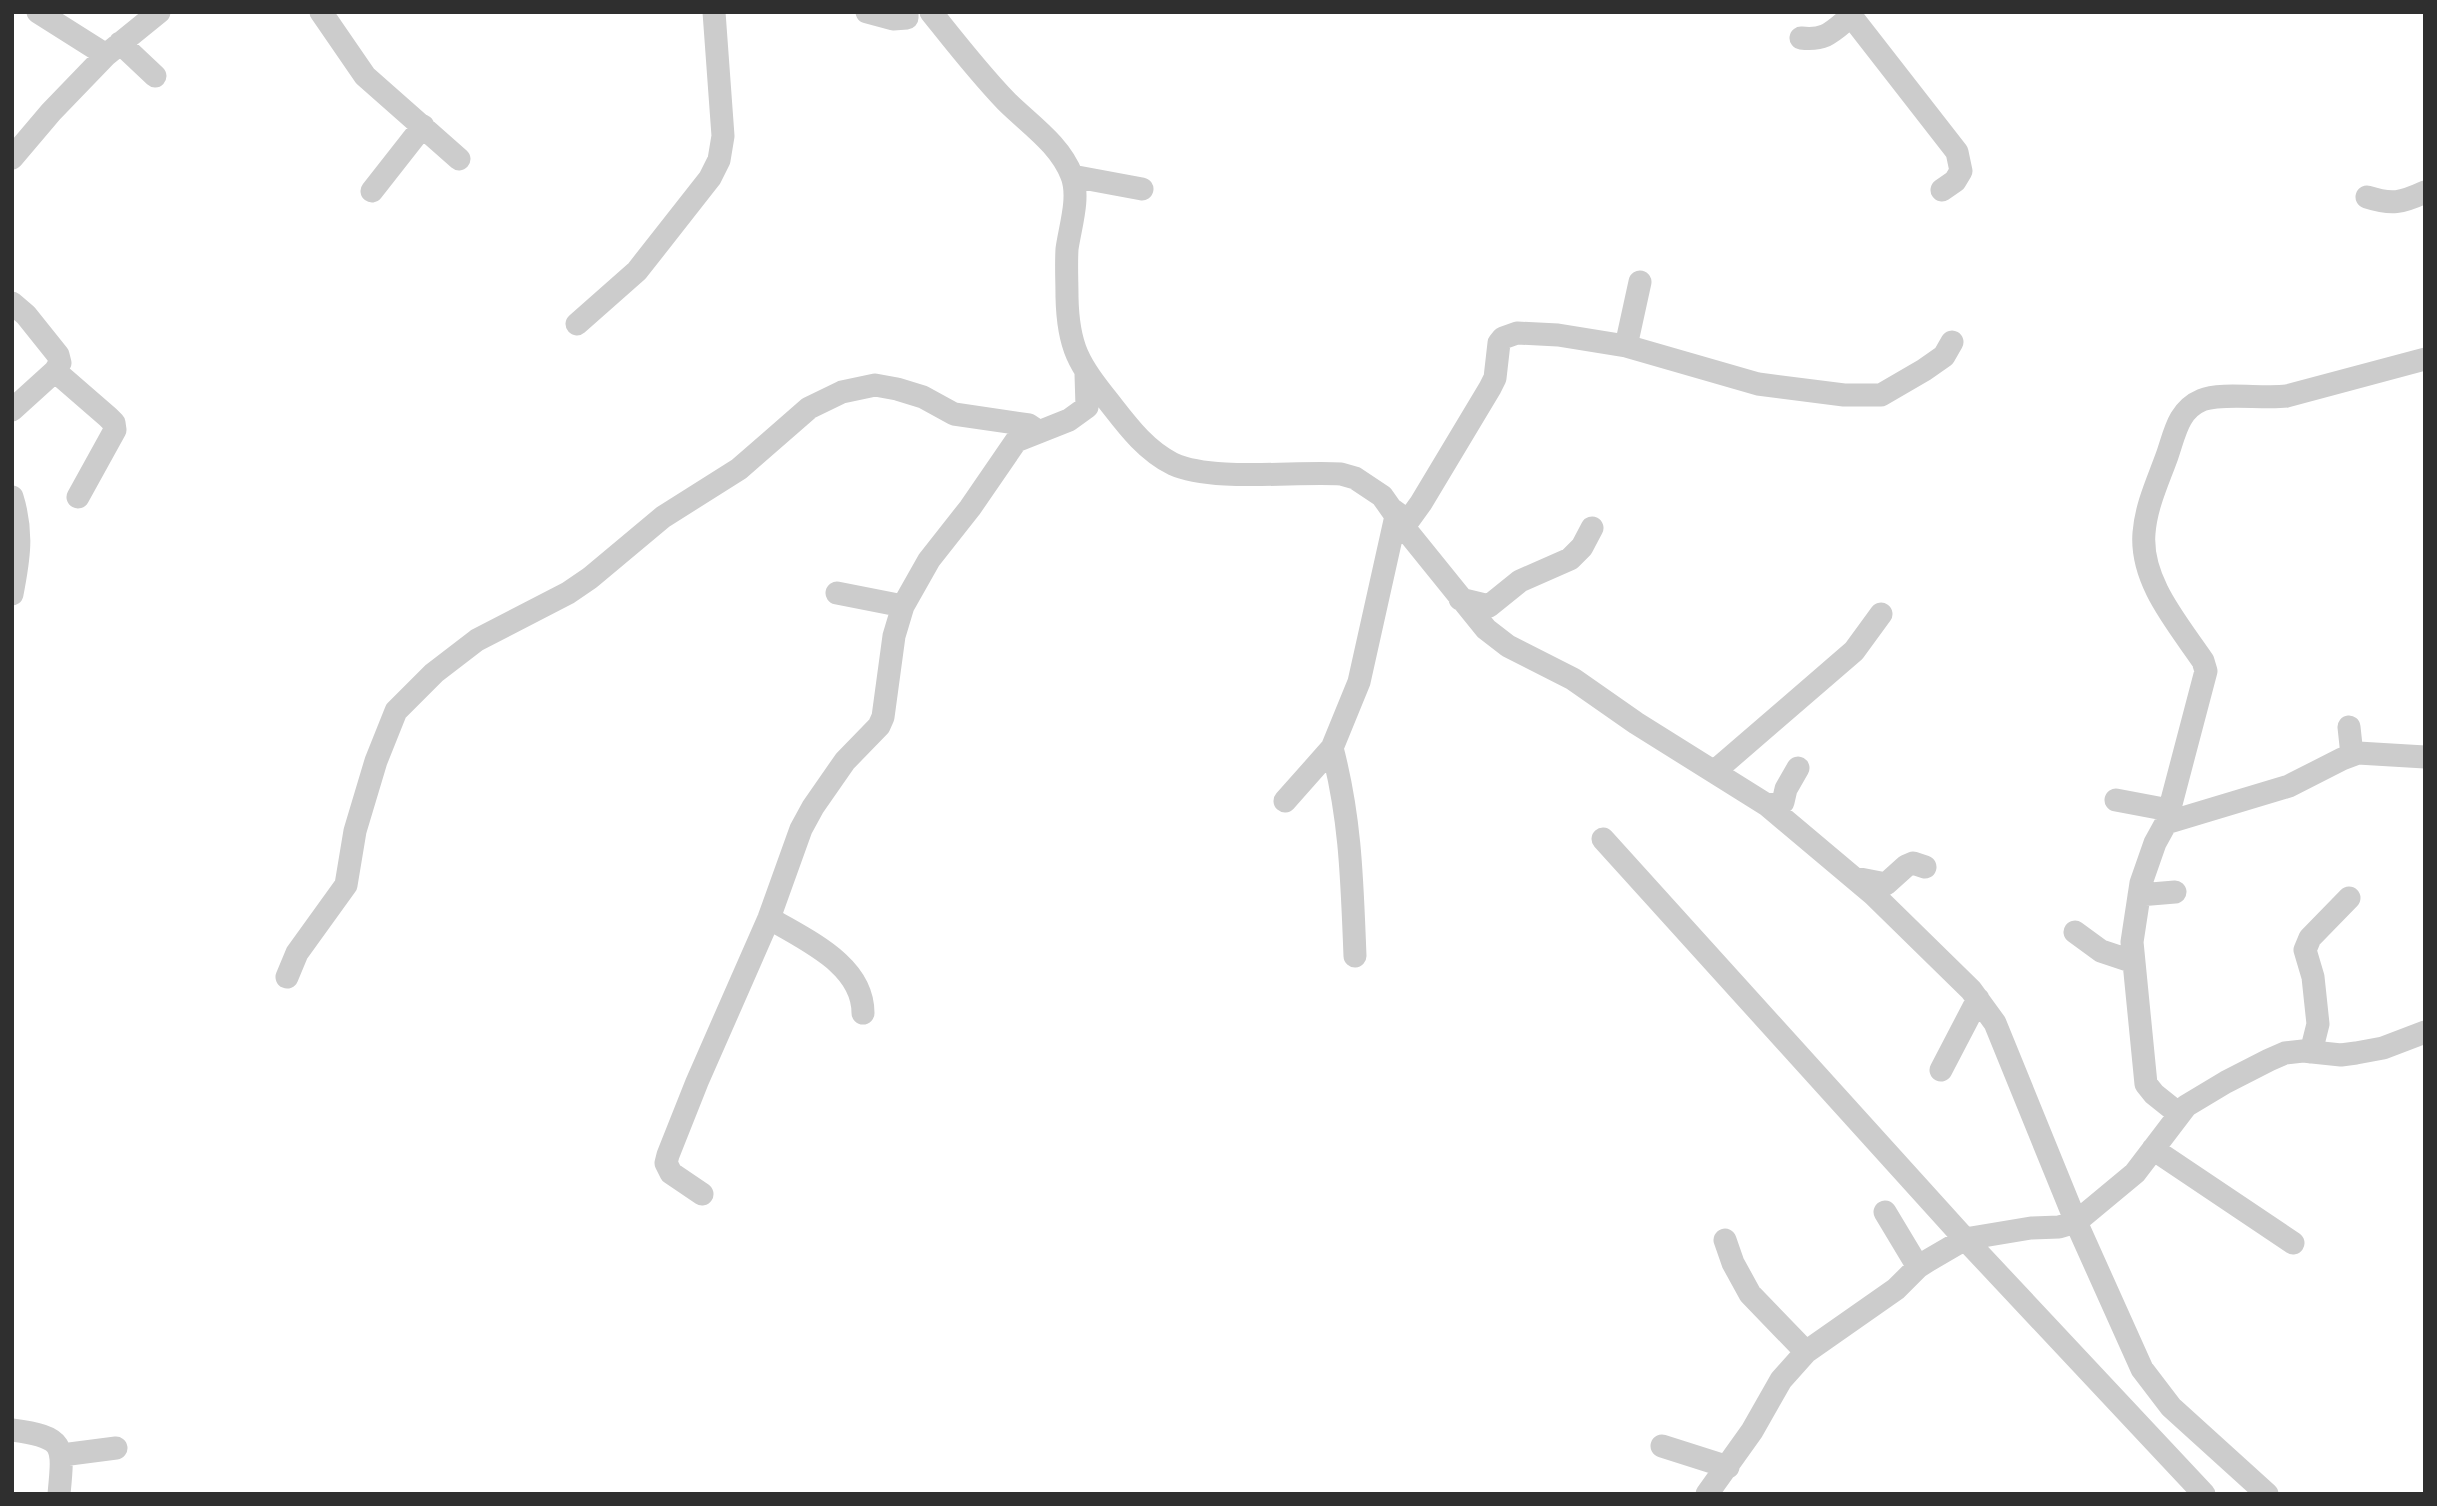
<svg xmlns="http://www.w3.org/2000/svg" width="2437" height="1506" viewBox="0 0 2437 1506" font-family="'Fira Sans Condensed',sans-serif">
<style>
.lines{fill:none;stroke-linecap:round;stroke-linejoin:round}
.minor{stroke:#ccc;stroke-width:23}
</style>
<rect width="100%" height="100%" fill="#fff"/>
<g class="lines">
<path class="minor" d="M38,12L106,55
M321,12L365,76L459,159
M867,12L893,19L907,18V12
M931,12C955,42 979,73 1006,101C1029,124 1060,144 1072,176C1080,198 1070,227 1067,249C1066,265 1067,281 1067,297C1068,348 1079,364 1109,402C1127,425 1145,450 1173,464C1212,482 1296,471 1341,474L1355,478L1382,496L1406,530L1486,629L1508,646L1573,679L1636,723L1767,805L1874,895L1971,990L1995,1023L2076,1222L2142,1369L2171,1407L2267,1494
M1848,12L1957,152L1961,171L1955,181L1942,190
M1801,38C1825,41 1832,32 1850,17
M120,43L155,76
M12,158L51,112L106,55L159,12
M1072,176L1142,189
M372,191L423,126
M2367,197C2392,205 2401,203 2425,192
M12,303L26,315L58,355L60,363L55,371L12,410
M577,324L637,271L710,178L719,160L723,136L714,12
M1626,346L1640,282
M55,371L108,417L114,423L115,430L78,497
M12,497C23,532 19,558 12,594
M1393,510L1408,521L1421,503L1490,388L1495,378L1499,343L1503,338L1517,333L1558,335L1626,346L1758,384L1844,395H1881L1924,370L1944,356L1952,342
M837,593L903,606
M1460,599L1489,606L1520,581L1570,559L1582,547L1592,528
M2349,727L2352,755
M1332,748C1351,820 1352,883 1355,956
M1715,771L1854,651L1881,614
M2116,800L2169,810
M1285,801L1332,748L1359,682L1396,516
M1767,805L1783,802L1786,789L1798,768
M2166,823L2289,786L2342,759L2358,753L2425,757
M1603,839L1965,1239L2204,1494
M1855,878L1886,884L1906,866L1913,863L1925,867
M2139,895L2175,892
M769,918C805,940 863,964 863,1013
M2075,932L2101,951L2134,962
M287,977L297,953L346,885L355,831L376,761L396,711L434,673L477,640L568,593L590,578L663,517L739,469L809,408L842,392L875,385L897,389L923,397L954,414L1029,425L1038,431
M2311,1052L2318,1024L2313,977L2305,950L2310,938L2349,898
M1941,1070L1978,999
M2179,1114L2154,1094L2146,1084L2132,942L2141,883L2155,843L2166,823L2206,671L2203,661C2178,624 2140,581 2144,533C2146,506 2158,481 2167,456C2175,433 2178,410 2202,400C2221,392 2263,399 2287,396L2425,359
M2153,1149L2293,1243
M702,1194L671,1173L666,1163L668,1155L697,1082L769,918L801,829L813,807L845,761L879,726L883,717L894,636L903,606L929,560L970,508L1016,441L1069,420L1087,407L1086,374
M1885,1212L1918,1267
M1725,1240L1733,1263L1750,1294L1806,1352
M12,1430C65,1437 64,1444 59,1494
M1662,1446L1728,1467
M62,1455L116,1448
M1707,1494L1752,1431L1781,1380L1806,1352L1896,1289L1918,1267L1929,1260L1965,1239L2031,1228L2059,1227L2076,1222L2135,1173L2186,1106L2226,1082L2269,1060L2285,1053L2303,1051L2341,1055L2356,1053L2383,1048L2425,1032"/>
</g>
<rect width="2437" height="1506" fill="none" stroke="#2f2f2f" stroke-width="28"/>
</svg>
